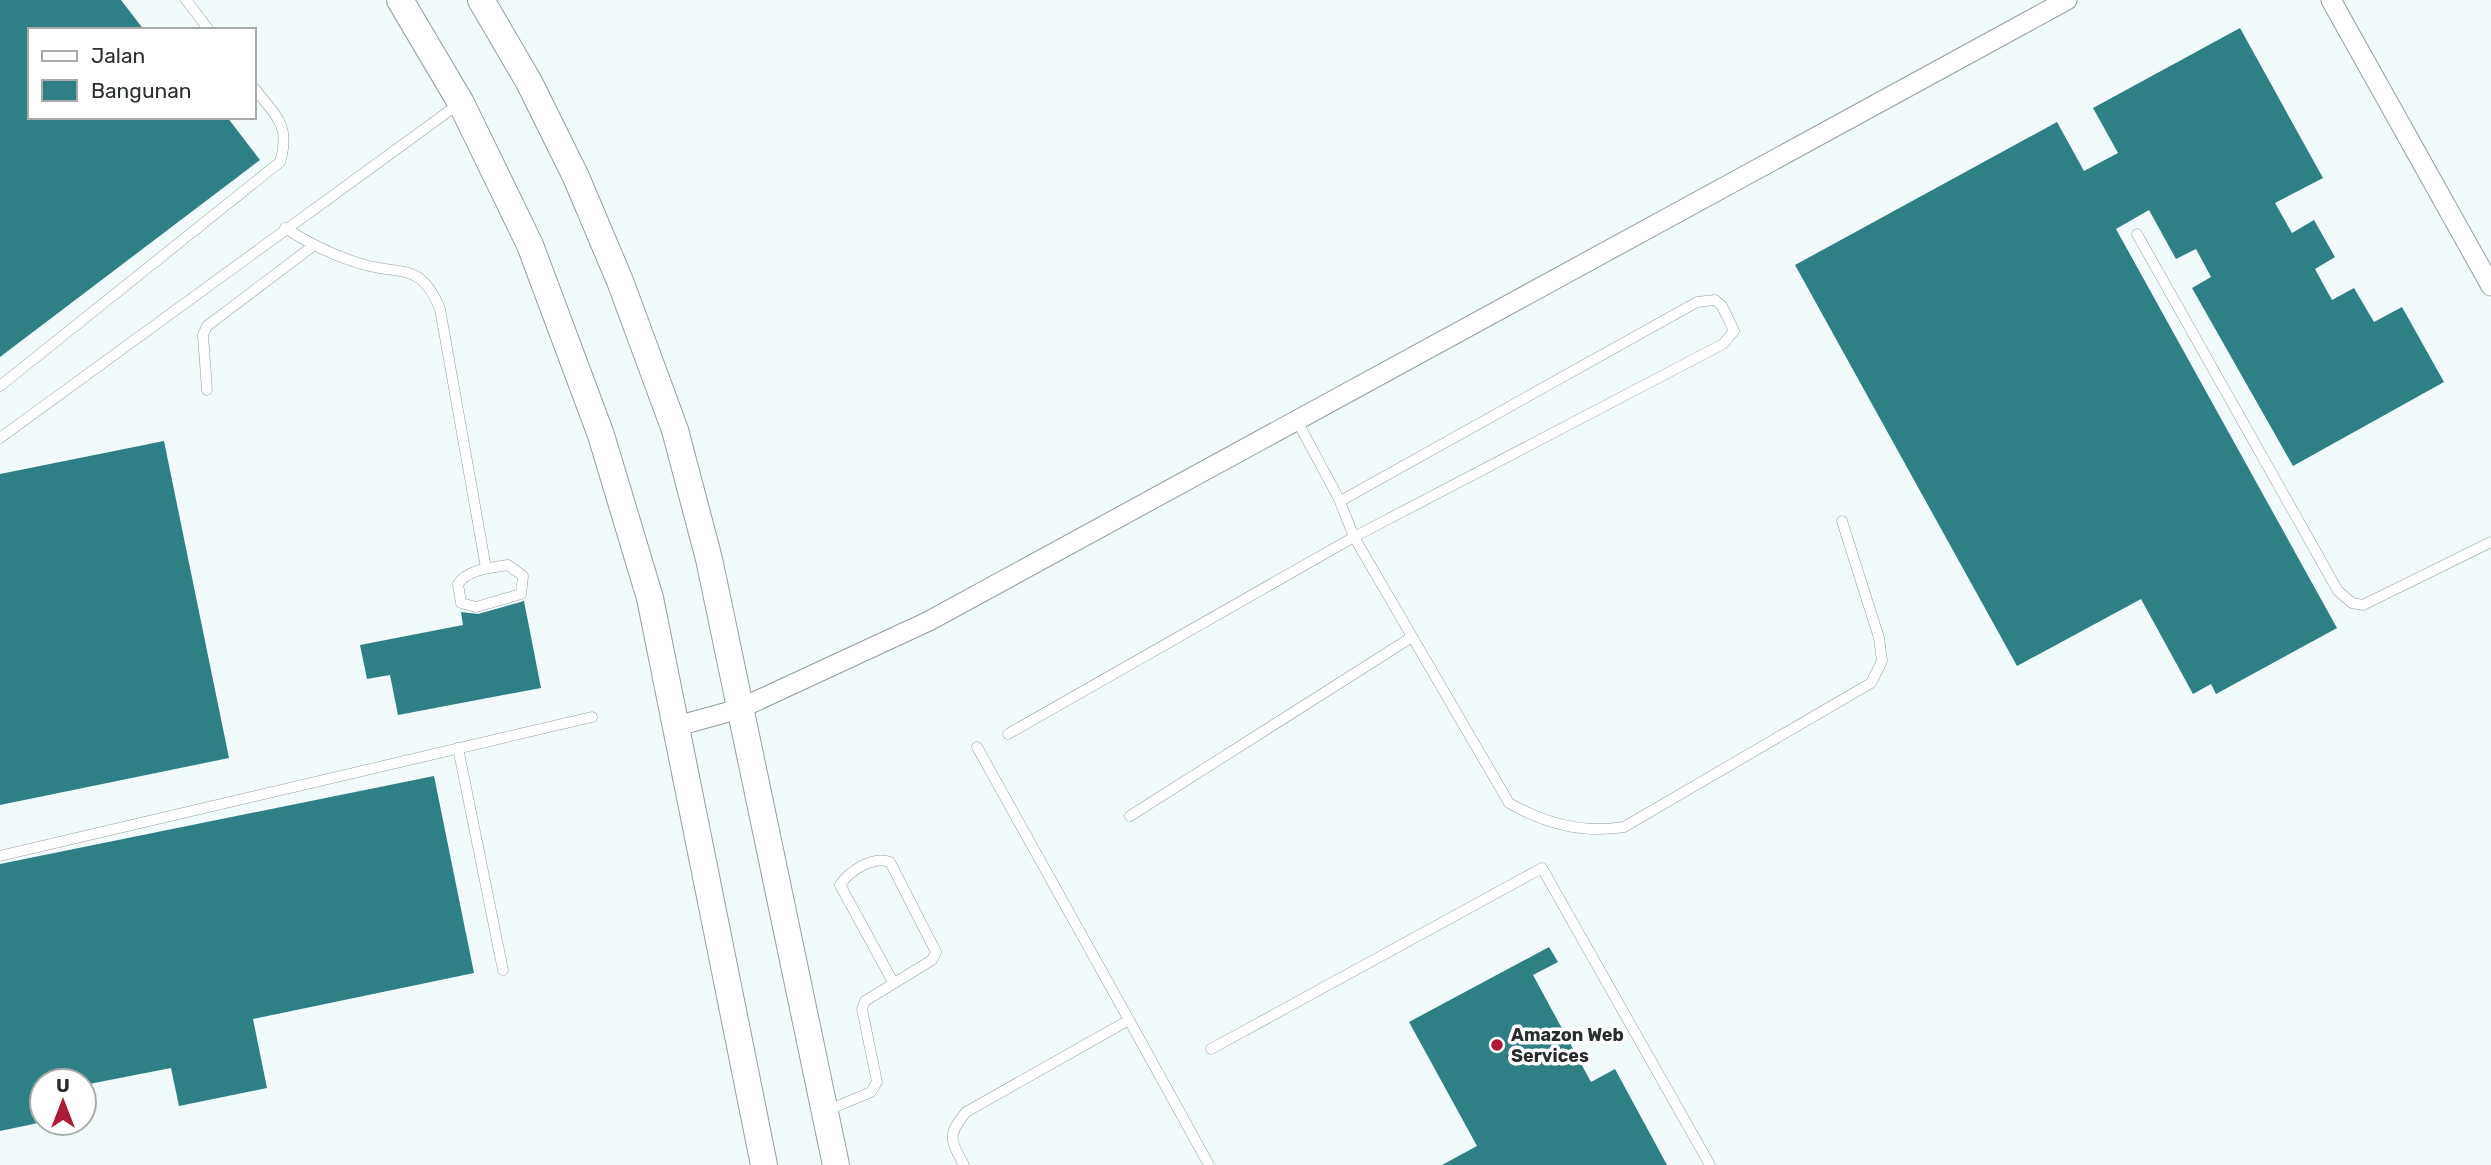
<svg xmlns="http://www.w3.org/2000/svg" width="2491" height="1165" viewBox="0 0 2491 1165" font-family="Rubik,sans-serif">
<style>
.building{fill:#2e8084}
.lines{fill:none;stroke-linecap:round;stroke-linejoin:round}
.lane-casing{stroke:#969e9f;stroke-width:11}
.street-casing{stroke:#969e9f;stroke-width:21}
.secondary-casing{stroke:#969e9f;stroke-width:28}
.lane{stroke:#fff;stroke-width:10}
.street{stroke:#fff;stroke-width:19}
.secondary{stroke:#fff;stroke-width:26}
.poi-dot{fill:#ae1a33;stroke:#fff;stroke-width:2.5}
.labels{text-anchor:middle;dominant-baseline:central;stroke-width:7;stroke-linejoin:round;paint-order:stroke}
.poi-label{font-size:18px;font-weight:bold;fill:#292d2d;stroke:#fff;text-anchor:start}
</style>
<rect width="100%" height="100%" fill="#f1fbfb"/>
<path class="building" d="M0,0H121L144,30H30V117H227L260,160L0,357Z
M2240,28L2323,178L2275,203L2292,233L2314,220L2335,257L2315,269L2332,300L2354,288L2374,322L2402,307L2444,382L2293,466L2192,288L2211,277L2196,249L2176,259L2149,210L2116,229L2337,628L2216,694L2211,684L2193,694L2141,599L2017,666L1795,265L2057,122L2084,171L2118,153L2093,108Z
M164,441L229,758L0,805V474Z
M524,601L541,688L398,715L390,675L367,679L360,645L463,625L461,612L478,614Z
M434,776L474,973L253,1019L267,1088L179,1106L171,1068L84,1085V1081H42V1094L32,1096L38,1123L0,1131V864Z
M1549,947L1558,962L1533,975L1591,1082L1615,1069L1667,1165H1442L1477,1146L1409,1022Z"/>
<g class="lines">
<g class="lane-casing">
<path id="lane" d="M186,0L209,30
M285,228C310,244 336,257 365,265C404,275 421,263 440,309L486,568
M2137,234L2338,591L2352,603L2363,605L2491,542
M0,386L280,162C291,125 276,116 254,88
M207,390L203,335L207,326L313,246
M0,438L460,103
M1339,499L1354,537L1509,803C1544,823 1582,834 1624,827L1871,683L1882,661L1879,638L1842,521
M508,565L523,576L521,594L476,607L461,603L458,584C468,569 491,568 508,565Z
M1008,734L1354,537L1723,344L1734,331L1722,306L1715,300L1697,302L1344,499H1339L1297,421
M458,748L503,970
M1130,816L1412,637
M0,856L592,717
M1129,1020L1209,1165
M1211,1049L1542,868L1710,1165
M828,1110L871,1092L877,1082L862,1009L865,1001L932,960L936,952L890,862C873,856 850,870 840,885L893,982
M964,1165C950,1139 947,1136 966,1112L1129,1020L977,747"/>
</g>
<g class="street-casing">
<path id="street" d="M2331,0L2491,286
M677,726L739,709L929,621L2067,0"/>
</g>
<g class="secondary-casing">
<path id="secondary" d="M400,0L461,103L530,245L601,435L650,598L764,1165
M481,0L529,82L576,177L620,281L675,430L709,559L836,1165"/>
</g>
<use href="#lane" class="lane"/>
<use href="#street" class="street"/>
<use href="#secondary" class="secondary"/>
</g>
<circle class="poi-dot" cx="1497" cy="1045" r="7"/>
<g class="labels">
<g class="poi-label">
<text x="1511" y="1035">Amazon Web<tspan x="1511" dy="21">Services</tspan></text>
</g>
</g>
<rect x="28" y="28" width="228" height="91" fill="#ffffff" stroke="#a9abab" stroke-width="2"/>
<rect x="42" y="51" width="35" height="10" fill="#ffffff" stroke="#a9abab" stroke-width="2"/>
<text x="91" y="63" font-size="21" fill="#292d2d">Jalan</text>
<rect x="42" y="80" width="35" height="21" fill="#2e8084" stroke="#a9abab" stroke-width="2"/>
<text x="91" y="98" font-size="21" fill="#292d2d">Bangunan</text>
<g transform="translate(63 1102)"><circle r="33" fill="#ffffff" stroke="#a9abab" stroke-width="2"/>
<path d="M0-5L12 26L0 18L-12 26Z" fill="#ae1a33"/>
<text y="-10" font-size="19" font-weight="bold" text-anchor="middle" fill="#292d2d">U</text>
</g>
</svg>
